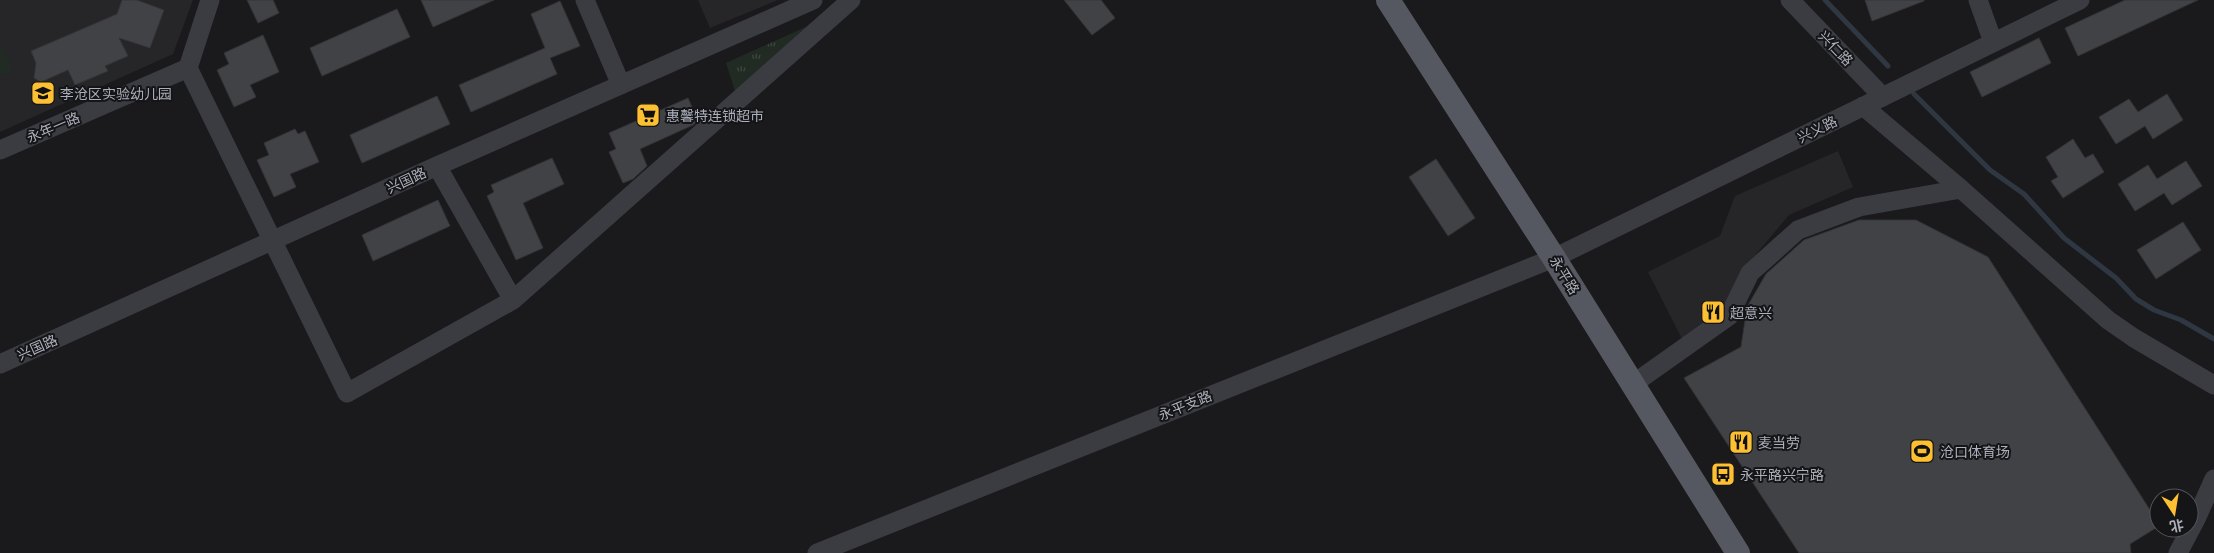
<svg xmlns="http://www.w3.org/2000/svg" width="2214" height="553" viewBox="0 0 2214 553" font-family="'Open Sans','Noto Sans SC',sans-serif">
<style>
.built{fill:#262629}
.grass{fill:url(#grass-tufts)}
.pitch{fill:#212b23}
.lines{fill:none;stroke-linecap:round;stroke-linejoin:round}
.stream{stroke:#2f3842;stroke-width:5}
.building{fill:#414246;stroke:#343438}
.minor{stroke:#3b3b42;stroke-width:19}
.major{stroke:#565861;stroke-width:24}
.labels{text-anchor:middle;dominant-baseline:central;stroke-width:4;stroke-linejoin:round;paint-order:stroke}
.street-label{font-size:14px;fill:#acb0bc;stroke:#151517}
.poi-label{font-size:14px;fill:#acb0bc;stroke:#151517;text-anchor:start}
</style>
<defs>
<pattern id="grass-tufts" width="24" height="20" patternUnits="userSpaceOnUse" patternTransform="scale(1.25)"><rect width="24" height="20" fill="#212b23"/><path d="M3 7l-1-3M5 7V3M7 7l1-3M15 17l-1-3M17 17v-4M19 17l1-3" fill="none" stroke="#3f4741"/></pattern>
</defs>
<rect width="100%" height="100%" fill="#1a1a1c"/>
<path class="built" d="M0,0H193L173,54L0,132Z
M698,0H778L710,28Z
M1838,151L1853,187L1789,215L1752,259L1735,313L1682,339L1648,272L1720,236L1735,196Z"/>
<path class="grass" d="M808,26L736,94L726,63Z"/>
<path class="pitch" d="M0,42L13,71L0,76Z"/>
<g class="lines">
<path class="stream" d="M1825,0L1888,66
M1914,94L1990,170L2024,194L2064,238L2116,278L2136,299L2154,310L2181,320L2214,339"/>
</g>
<path class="building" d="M122,0H137L164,10L150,48L119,38L128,56L105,66L108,71L75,85L68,70L41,82L34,78L36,63L31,51L117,14Z
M247,0H273L279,13L258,23Z
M421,0H494L433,27Z
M1064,0H1101L1115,18L1092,35Z
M1865,0H1924V1L1872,21Z
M2125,0H2198L2078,56L2065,28Z
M560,1L580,46L550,58L557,74L471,112L459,85L545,48L531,14Z
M397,9L410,37L322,76L310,48Z
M263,35L279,72L250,85L256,97L234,107L217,70L229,64L224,53Z
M2039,38L2051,63L1982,97L1970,72Z
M2167,94L2183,120L2153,139L2145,126L2116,144L2099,117L2129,99L2138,112Z
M437,96L450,124L362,163L350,135Z
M688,98L698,121L693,125L640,149L647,166L633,179L623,183L609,152L616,149L609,133Z
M295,129L298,134L305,131L319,162L290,174L296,187L274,197L257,160L269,155L264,143Z
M2073,139L2085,158L2093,154L2104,172L2063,198L2051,181L2058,177L2046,157Z
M552,158L564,184L523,203L543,248L516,260L487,196L494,192L491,185Z
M1436,159L1475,218L1448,236L1409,177Z
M2186,161L2202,186L2172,205L2164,193L2135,211L2118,184L2148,165L2157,179Z
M438,200L450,226L373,261L362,235Z
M1859,220H1916L1988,257L2159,524V526L2130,544L2131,553H1799L1684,378L1741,347L1747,307L1766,274L1804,240Z
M2183,222L2201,250L2156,279L2137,250Z"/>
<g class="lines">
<path class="minor" d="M210,0L188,68L347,393L513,300L851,0
M585,0L621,85
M1790,0L1883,97
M1978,0L1993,42
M1863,106L1961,189L2108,320L2134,338L2214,385
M0,150L188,68
M437,166L513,300
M0,364L437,166L813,0
M1633,384L1729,316L1750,273L1798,230L1859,207L1961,189
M817,553L1554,258L2080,0
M2178,553L2196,519L2214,479"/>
<path class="major" d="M1388,0L1554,258L1738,553"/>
</g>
<defs>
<g id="school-square" transform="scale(1.25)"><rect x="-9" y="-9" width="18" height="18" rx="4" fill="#fcc032" stroke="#151517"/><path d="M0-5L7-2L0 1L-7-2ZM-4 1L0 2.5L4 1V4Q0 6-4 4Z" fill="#111"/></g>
<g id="supermarket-square" transform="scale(1.25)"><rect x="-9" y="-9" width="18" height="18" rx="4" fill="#fcc032" stroke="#151517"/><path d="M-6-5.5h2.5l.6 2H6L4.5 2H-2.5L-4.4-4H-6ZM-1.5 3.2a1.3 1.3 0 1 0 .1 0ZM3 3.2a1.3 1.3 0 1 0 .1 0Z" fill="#111"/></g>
<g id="restaurant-square" transform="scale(1.25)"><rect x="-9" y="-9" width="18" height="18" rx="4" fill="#fcc032" stroke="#151517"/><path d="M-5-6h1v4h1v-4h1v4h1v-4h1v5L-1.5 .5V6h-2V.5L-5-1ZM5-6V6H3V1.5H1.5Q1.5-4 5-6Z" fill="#111"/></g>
<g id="stadium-square" transform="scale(1.25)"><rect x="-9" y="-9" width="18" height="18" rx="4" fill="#fcc032" stroke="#151517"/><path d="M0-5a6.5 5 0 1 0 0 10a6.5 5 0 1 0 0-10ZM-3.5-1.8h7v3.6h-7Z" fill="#111"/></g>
<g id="bus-square" transform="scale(1.25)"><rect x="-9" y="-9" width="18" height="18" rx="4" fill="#fcc032" stroke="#151517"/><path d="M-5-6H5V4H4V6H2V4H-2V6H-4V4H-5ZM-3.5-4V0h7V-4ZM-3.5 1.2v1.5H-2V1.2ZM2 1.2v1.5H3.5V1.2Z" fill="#111"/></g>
</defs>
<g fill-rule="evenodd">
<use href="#school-square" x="43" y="93"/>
<use href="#supermarket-square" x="648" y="115"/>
<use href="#restaurant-square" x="1713" y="312"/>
<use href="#restaurant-square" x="1741" y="442"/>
<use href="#stadium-square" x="1922" y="451"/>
<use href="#bus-square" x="1723" y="474"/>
</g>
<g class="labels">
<g class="street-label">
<text transform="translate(1836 48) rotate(46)">兴仁路</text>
<text transform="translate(53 127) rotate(-23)">永年一路</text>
<text transform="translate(1817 129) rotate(-26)">兴义路</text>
<text transform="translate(406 180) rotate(-25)">兴国路</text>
<text transform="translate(1565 275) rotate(58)">永平路</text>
<text transform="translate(37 347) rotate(-24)">兴国路</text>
<text transform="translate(1185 405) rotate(-22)">永平支路</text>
</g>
<g class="poi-label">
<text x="60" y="93">李沧区实验幼儿园</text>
<text x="666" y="115">惠馨特连锁超市</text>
<text x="1730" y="312">超意兴</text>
<text x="1758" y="442">麦当劳</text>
<text x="1940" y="451">沧口体育场</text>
<text x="1740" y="474">永平路兴宁路</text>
</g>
</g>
<g transform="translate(2174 513) rotate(168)"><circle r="24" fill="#151517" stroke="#515359"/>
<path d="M0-4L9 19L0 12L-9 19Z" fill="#fcc032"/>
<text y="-8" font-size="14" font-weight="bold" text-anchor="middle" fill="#acb0bc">北</text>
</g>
</svg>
